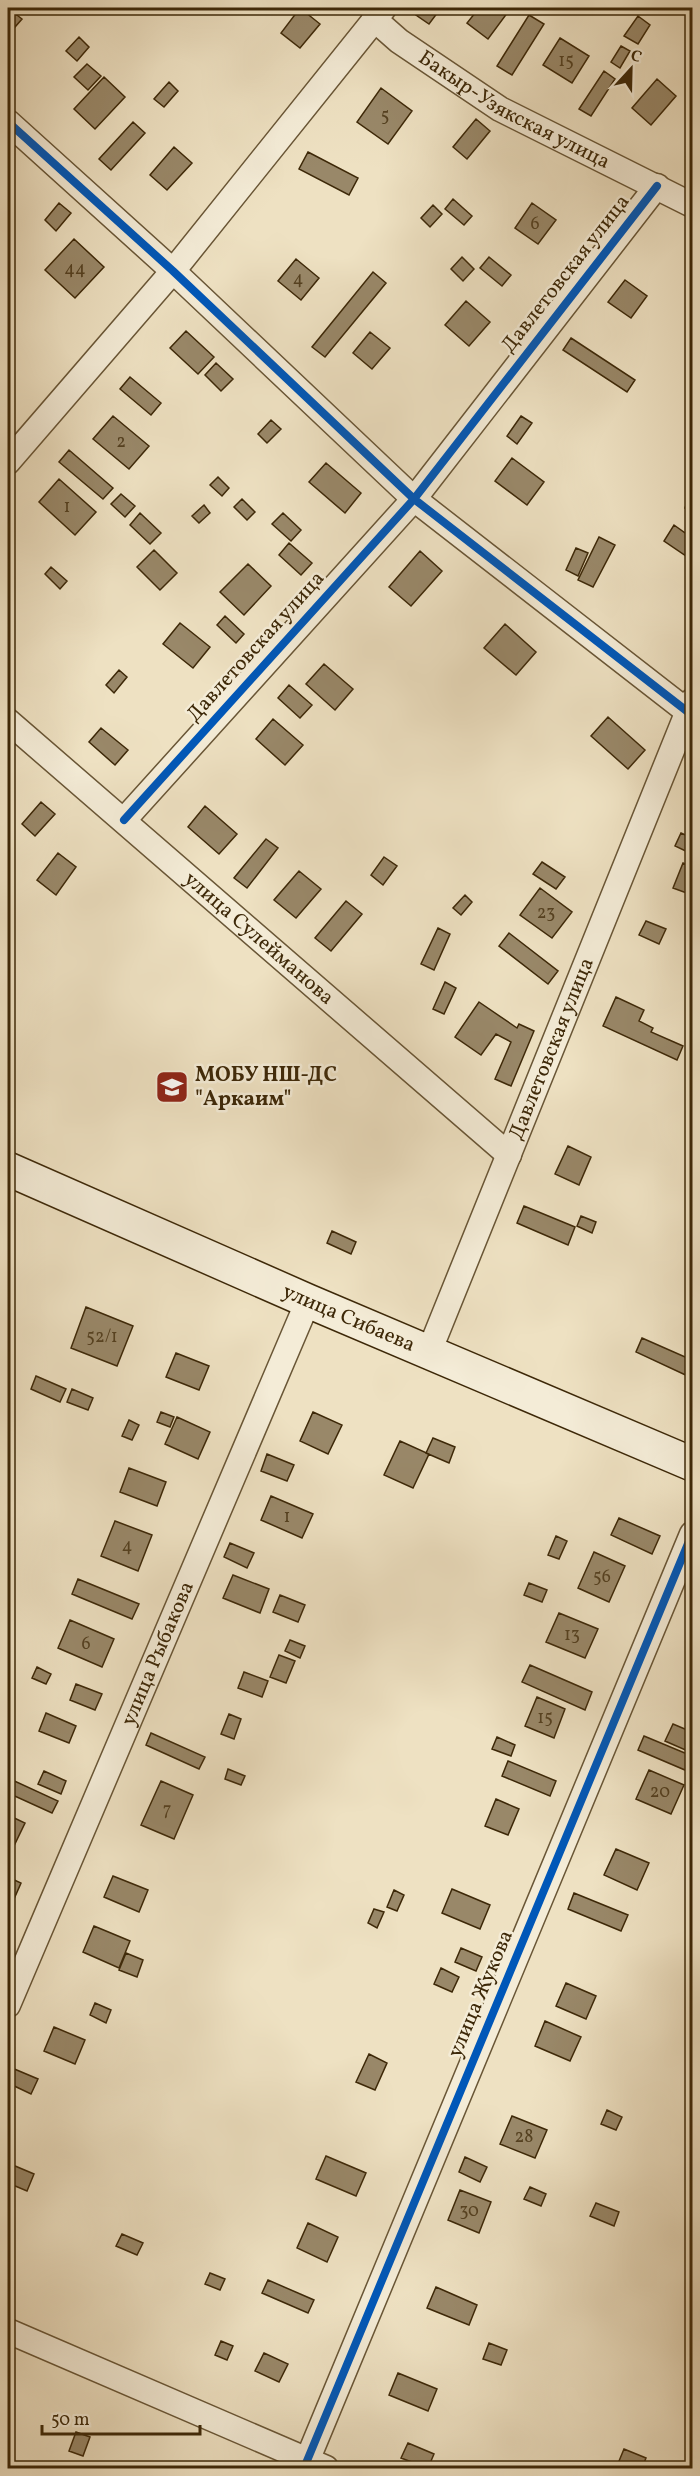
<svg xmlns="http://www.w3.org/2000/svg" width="700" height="2476" viewBox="0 0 700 2476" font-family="Vollkorn,serif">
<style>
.building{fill:#998869;stroke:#3d2808;stroke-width:1.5}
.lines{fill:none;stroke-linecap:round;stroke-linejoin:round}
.minor-casing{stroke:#695636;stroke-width:27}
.secondary-casing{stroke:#3d2808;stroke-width:36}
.minor{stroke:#f4ecd7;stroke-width:24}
.secondary{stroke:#f4ecd7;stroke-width:33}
.cycleway-casing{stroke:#f4ecd7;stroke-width:11}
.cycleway{stroke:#0057b8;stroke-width:8}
.labels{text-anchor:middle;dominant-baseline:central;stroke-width:5;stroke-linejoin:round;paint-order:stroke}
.number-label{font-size:18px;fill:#544020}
.street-label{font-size:21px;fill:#3d2808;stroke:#f4ecd7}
.poi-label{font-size:21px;font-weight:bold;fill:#3d2808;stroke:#f4ecd7;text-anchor:start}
</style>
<rect width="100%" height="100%" fill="#eee1c2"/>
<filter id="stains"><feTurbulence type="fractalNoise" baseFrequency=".00333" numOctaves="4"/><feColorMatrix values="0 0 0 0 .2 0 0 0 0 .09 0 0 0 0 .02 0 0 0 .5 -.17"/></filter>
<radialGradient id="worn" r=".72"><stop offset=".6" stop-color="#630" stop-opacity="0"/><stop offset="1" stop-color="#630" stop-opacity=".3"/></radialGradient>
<path class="building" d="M8,8L22,19L8,35Z
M300,8L320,24L300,48L281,33Z
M421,8H441L429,24L416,15Z
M479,8H511L488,39L467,23Z
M529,15L544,24L512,75L497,66Z
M638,16L650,25L638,44L624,36Z
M79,37L89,47L77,61L66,51Z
M560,38L589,56L572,83L543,65Z
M621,46L630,51L620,68L611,62Z
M87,64L101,76L88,90L74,77Z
M604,71L615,79L591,116L579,109Z
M104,77L125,97L95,129L74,109Z
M657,79L676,96L651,125L632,108Z
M169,82L178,91L164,107L154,99Z
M381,88L412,111L388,144L357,122Z
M476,119L490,131L467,159L453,147Z
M133,122L145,133L111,170L99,159Z
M174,147L192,163L167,190L150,175Z
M308,152L358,178L349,195L299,169Z
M453,199L472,216L464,225L445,209Z
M59,203L71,213L56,231L45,220Z
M532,203L556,220L538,244L515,228Z
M433,205L442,214L430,227L421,218Z
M74,239L104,267L75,298L45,270Z
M462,257L474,269L463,281L451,269Z
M489,257L511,275L502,286L480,268Z
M296,259L319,278L301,300L278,281Z
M373,272L386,283L325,357L312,347Z
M625,280L647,296L631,318L608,302Z
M466,301L490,322L469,346L445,325Z
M186,331L214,357L198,374L170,348Z
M370,332L390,348L372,369L353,353Z
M571,338L635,380L627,392L563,350Z
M216,363L233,379L221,391L205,375Z
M130,377L161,403L151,415L120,389Z
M113,416L149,446L129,469L93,439Z
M521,416L532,423L517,444L507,436Z
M271,420L281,429L267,443L258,434Z
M69,450L113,488L103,499L59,462Z
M512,458L544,482L527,505L495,481Z
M326,463L361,493L345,513L309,482Z
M218,477L229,488L222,496L210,485Z
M59,479L96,512L75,535L39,502Z
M692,485V511L685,508Z
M121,494L135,506L125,517L111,504Z
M242,499L255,512L247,520L234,507Z
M204,505L210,513L199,523L192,516Z
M140,513L161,533L150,544L130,525Z
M283,513L301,530L291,541L272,524Z
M674,525L692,538V560L664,541Z
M599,537L615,545L593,587L578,580Z
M289,543L312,563L301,575L279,555Z
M576,548L588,553L578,576L566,570Z
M154,550L177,573L160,590L137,567Z
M420,551L442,571L411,606L389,587Z
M248,564L271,586L244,615L220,592Z
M51,567L67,581L60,589L45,574Z
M225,616L244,634L236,643L217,625Z
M180,623L210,647L193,668L163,644Z
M505,624L536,652L516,675L484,648Z
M324,664L353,689L335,710L306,684Z
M119,670L127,677L114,693L106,685Z
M289,685L312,705L300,718L278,698Z
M608,717L645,750L628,769L591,736Z
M273,719L303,745L285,765L256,739Z
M101,728L128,750L115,765L89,742Z
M41,802L55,814L35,836L22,824Z
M205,806L237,834L219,854L188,827Z
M681,833L692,838V854L675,846Z
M266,839L278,848L247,888L234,878Z
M58,853L76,867L56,895L37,880Z
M384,857L397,866L383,885L371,875Z
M542,862L565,877L556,889L533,874Z
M683,863L692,867V895L673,888Z
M299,871L321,889L296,918L274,900Z
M540,888L572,912L552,938L520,915Z
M465,895L472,902L461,915L453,908Z
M346,901L362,914L331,951L315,938Z
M646,921L666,929L659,944L639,935Z
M438,928L450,934L434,970L421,964Z
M509,933L558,971L548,984L499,946Z
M445,982L456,988L444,1014L433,1009Z
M616,997L644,1010L639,1021L653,1028L651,1032L683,1046L677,1060L603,1026Z
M479,1002L517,1028L519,1024L534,1031L511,1086L495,1079L511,1042L496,1034L481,1055L455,1037Z
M568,1146L591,1157L579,1185L555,1174Z
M524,1206L575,1227L568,1245L517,1223Z
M581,1216L596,1222L592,1233L577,1226Z
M332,1231L356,1242L351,1254L327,1243Z
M86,1307L133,1326L117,1366L71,1348Z
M642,1338L692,1360V1378L636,1352Z
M176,1353L209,1366L199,1390L166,1377Z
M36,1376L66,1389L60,1402L31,1389Z
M72,1389L93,1398L88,1410L67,1402Z
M161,1412L174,1417L170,1427L157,1422Z
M313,1412L342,1425L328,1454L300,1441Z
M177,1417L210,1432L198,1459L165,1444Z
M129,1420L139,1425L132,1440L122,1436Z
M433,1438L455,1447L449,1463L426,1453Z
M400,1441L429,1454L413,1488L384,1475Z
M267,1454L294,1465L287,1481L261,1471Z
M129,1468L166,1482L157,1506L120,1492Z
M271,1496L313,1514L302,1538L261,1520Z
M619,1518L660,1536L652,1554L611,1535Z
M115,1521L152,1535L138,1571L101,1556Z
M556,1536L567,1541L559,1559L548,1555Z
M230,1543L254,1553L247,1568L224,1557Z
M594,1552L625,1566L609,1602L578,1588Z
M233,1575L269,1589L260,1613L223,1598Z
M78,1579L139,1604L132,1619L72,1594Z
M529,1583L547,1590L542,1602L524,1595Z
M280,1595L305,1605L298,1622L273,1612Z
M559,1613L598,1629L585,1658L546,1642Z
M70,1620L114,1639L102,1667L58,1648Z
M290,1640L305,1646L300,1658L285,1651Z
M279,1655L295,1661L286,1683L270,1677Z
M530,1665L592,1692L585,1710L522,1682Z
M37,1667L51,1674L46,1684L32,1678Z
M244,1672L268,1681L262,1697L238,1688Z
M76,1684L102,1694L95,1710L70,1700Z
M537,1697L565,1709L554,1738L525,1726Z
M46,1713L76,1726L69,1743L39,1731Z
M229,1714L241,1719L234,1739L221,1734Z
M673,1724L692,1732L690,1752L665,1741Z
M151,1733L205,1757L199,1769L146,1745Z
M644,1736L692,1756V1773L638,1750Z
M497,1737L515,1745L511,1756L492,1749Z
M508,1761L556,1781L550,1796L502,1776Z
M228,1769L245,1776L241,1785L225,1779Z
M649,1770L684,1785L671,1814L636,1799Z
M44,1771L66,1781L61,1794L38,1784Z
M8,1778L58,1801L52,1813L8,1793Z
M161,1781L193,1795L174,1839L141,1825Z
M496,1799L519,1809L508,1835L485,1826Z
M8,1815L25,1823L12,1850L8,1848Z
M616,1849L649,1863L637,1890L604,1875Z
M113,1876L148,1890L139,1912L104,1897Z
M8,1877L21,1883L14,1899L8,1896Z
M452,1889L490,1905L480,1929L442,1913Z
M394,1890L404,1895L397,1911L387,1907Z
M574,1893L628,1915L621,1931L568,1909Z
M374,1909L384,1912L377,1928L368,1923Z
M94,1926L130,1941L119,1968L83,1952Z
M461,1948L482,1957L476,1971L455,1962Z
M126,1953L143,1960L137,1977L119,1970Z
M441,1968L459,1977L452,1992L434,1984Z
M566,1983L596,1996L586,2019L556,2006Z
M95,2003L111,2010L106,2023L90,2015Z
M545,2021L581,2037L570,2061L535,2046Z
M54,2027L85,2040L75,2064L44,2051Z
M369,2054L387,2063L375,2090L356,2082Z
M12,2068L38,2079L31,2094L8,2083Z
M607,2110L622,2117L616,2130L601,2124Z
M512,2116L547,2130L535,2158L500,2144Z
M326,2156L366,2173L356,2196L316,2179Z
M465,2157L487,2167L480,2182L459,2172Z
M8,2163L34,2174L27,2191L8,2183Z
M530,2187L546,2194L541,2206L524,2199Z
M460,2190L491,2202L479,2233L448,2220Z
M596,2203L619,2212L614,2226L590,2216Z
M308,2223L338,2237L327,2262L297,2248Z
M122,2234L143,2243L137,2255L116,2246Z
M210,2273L225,2279L220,2290L205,2284Z
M268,2280L314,2300L308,2313L262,2293Z
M436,2287L477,2305L469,2325L427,2308Z
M221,2341L233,2346L227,2360L215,2355Z
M489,2343L507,2350L501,2365L483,2359Z
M264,2353L288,2364L279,2382L255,2371Z
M398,2373L437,2389L428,2411L389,2395Z
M76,2432L90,2437L83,2456L69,2451Z
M408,2443L434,2454L428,2468L401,2458Z
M624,2449L646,2458L642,2468H636L619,2461Z"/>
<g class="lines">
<g class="minor-casing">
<g id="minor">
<path id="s1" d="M374,19L399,41L500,109L692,205"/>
<path d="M8,122L173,271L414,499L688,712"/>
<path d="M8,462L173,271L384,8"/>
<path id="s2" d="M8,721L509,1155"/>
<path d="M124,820L414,499L657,186"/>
<path id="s3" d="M429,1352L692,701"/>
<path id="s4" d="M8,2005L308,1301"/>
<path d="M8,2331L326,2468"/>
<path d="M304,2468L692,1534"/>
</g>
</g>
<g class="secondary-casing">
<g id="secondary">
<path id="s5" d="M8,1169L308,1301L692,1464"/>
</g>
</g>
<use href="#minor" class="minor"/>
<use href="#secondary" class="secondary"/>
<g class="cycleway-casing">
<path id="cycleway" d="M8,122L173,271L414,499L688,712
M124,820L414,499L657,186
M304,2468L692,1534"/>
</g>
<use href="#cycleway" class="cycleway"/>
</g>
<defs>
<g id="school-square" transform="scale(1.725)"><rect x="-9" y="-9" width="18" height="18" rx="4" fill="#8f2418" stroke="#f4ecd7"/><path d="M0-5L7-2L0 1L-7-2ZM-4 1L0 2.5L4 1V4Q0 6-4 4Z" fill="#fff"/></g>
</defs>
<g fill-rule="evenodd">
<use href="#school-square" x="172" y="1087"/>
</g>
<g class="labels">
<g class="number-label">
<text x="566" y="61">15</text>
<text x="385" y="116">5</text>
<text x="535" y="224">6</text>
<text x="75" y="269">44</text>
<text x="298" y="279">4</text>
<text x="121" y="442">2</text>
<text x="67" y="507">1</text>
<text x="546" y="913">23</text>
<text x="102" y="1337">52/1</text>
<text x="287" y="1517">1</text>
<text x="127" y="1546">4</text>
<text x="602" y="1577">56</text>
<text x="572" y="1635">13</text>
<text x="86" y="1644">6</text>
<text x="545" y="1718">15</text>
<text x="660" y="1792">20</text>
<text x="167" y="1810">7</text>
<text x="524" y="2137">28</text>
<text x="469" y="2211">30</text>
</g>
<g class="street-label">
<text stroke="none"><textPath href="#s1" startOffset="168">Бакыр-Узякская улица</textPath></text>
<text transform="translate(566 274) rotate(-52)">Давлетовская улица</text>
<text transform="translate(256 647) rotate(-48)">Давлетовская улица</text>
<text stroke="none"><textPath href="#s2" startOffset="332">улица Сулейманова</textPath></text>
<text stroke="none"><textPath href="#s3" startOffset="327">Давлетовская улица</textPath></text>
<text stroke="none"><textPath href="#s5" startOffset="372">улица Сибаева</textPath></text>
<text stroke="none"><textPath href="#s4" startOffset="382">улица Рыбакова</textPath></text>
<text transform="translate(481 1994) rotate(-67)">улица Жукова</text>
</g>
<g class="poi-label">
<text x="195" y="1075">МОБУ НШ-ДС<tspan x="195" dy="24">"Аркаим"</tspan></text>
</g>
</g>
<rect width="700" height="2476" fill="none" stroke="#eee1c2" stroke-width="30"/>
<rect x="9" y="9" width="682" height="2458" fill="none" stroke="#3d2808" stroke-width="3"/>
<rect x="15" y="15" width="670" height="2446" fill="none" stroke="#3d2808" stroke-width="1.5"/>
<g transform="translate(631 69) rotate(22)" stroke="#f4ecd7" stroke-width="4.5" paint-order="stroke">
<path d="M0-4.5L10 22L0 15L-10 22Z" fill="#3d2808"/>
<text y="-9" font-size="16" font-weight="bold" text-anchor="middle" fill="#3d2808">С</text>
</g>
<path d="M42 2425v9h158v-9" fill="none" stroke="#3d2808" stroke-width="3"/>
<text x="51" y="2425" font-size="18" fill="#3d2808" stroke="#f4ecd7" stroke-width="4.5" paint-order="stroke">50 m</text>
<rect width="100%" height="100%" filter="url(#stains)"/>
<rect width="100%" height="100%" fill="url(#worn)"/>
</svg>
